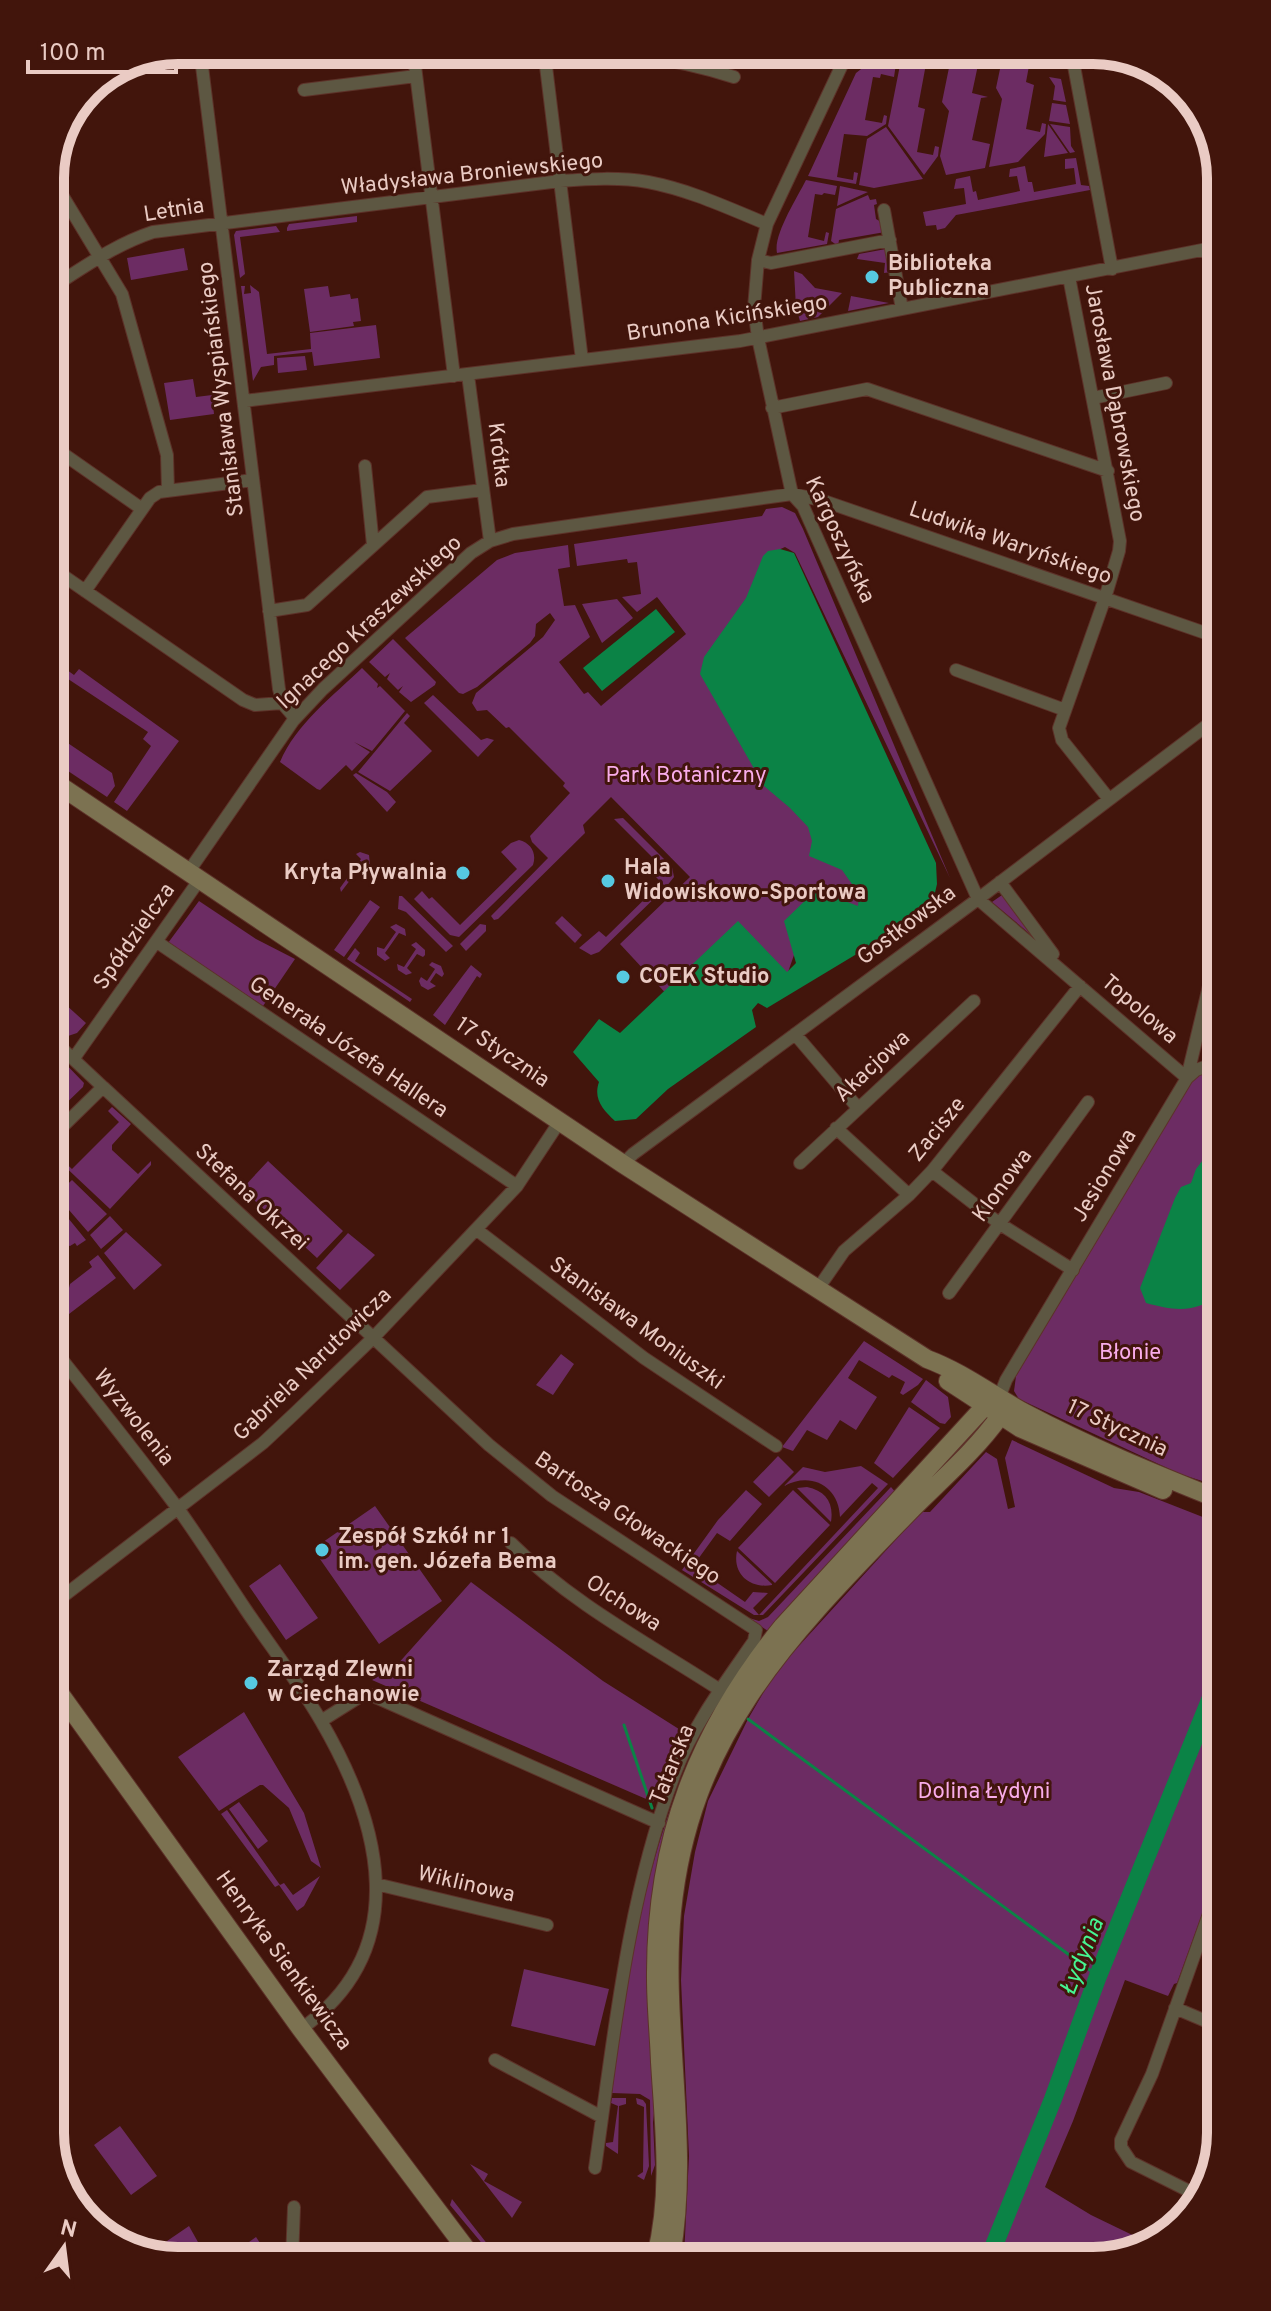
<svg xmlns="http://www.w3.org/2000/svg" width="1271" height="2311" viewBox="0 0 1271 2311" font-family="Overpass,sans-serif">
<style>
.green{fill:#6c2c63}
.water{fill:#0b8346}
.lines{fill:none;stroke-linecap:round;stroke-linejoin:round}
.stream{stroke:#0b8346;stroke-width:3}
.river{stroke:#0b8346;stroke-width:18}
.street-casing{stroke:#5d3229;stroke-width:14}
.secondary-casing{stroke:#5d3229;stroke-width:20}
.street{stroke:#5d5742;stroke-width:12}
.secondary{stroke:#7c7251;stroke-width:18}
.rail-casing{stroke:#d2b1aa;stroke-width:6}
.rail{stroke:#42150c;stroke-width:3;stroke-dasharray:9;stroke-linecap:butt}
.poi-dot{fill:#56c9e1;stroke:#42150c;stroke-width:3}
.labels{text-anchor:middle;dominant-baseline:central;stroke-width:6;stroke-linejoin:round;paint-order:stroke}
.street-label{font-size:22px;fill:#eacbc4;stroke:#42150c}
.poi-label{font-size:22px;font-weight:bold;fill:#eacbc4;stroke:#42150c;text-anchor:start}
.park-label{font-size:22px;fill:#f8acea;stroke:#42150c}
.water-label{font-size:24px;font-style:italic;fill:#46f591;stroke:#42150c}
.rim{fill:none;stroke:#eacbc4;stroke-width:10}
</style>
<rect width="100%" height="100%" fill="#42150c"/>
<path class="green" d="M965,50H1002L994,53L981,51L972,93L988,97L981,98L972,140L990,144L985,168L946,175L940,156L949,111L942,102L952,53Z
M1004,50H1032L1026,82L1034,85L1026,129L1040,132L1042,123L1046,124L1045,134L1018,162L989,167L1002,99L996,88Z
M950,54L948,67L926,64L918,107L925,109L917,152L933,155L935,146L939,147L938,156L924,175L888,126L900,65Z
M890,60L896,64L894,77L881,74L880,78L873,77L865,120L882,123L884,115L887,116L886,124L867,136L844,134L837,177L853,180L854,172L858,173L856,184L808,176L856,73L865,66Z
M1049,77L1061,79L1066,102L1053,100L1055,86Z
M1052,103L1066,105L1070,124L1049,121Z
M1048,124L1068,153L1044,157Z
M1050,124L1070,127L1071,146L1075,152L1070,153Z
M886,127L923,179L874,188L859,185L867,139Z
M1076,158L1081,185L1089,186L1090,190L956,215L945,228L937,230L936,225L926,226L923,212L966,204L964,188L954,189L956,179L970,176L973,192L976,191L978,200L1020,191L1017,176L1009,177L1010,169L1025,166L1028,182H1032L1034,192L1076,184L1074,168L1065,169V159Z
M806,180L837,186L835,195L824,193L822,195L815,194L808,237L824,241L826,232L829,233L827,244L777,253C773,235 797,198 806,180Z
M840,186L868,192L837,206Z
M868,195L870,200L876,199L877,204L874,205L876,219L883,223L885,232L839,240L838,246L831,241L836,209Z
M357,216V222L287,231V228L289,224Z
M276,226L280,232L240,237L245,274L240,278L234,235L236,231Z
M184,248L188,270L131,280L127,258Z
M886,249L891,272L884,273L885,263L857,259L859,254Z
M794,271L802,274L815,288L842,293L818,317L800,321L796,308Z
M250,285L259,292L267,354L311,349L310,333L376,325L380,358L314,366L312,352L274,356V365L261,367L253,381L241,286H245L244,294L251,293Z
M328,286L330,297L350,294L351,299L358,298L361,321L353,322L354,326L310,332L304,289Z
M851,296L889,303L848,311Z
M305,356L307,370L278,373L277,358Z
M193,379L196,397L212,395L214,414L170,420L164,383Z
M782,507L795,513L803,529L950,878L795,553L785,547L765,556L844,864L864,894L858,910L794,955L787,975L672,1000L620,944L690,877L611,797L583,825L585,833L498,919L494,920L491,916L548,858L532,842L530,836L570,793L563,786L565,783L509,727L506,728L487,710L477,711L472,703L476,693L543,637L555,620L550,613L536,624L535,636L530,643L477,687L463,694L459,693L405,638L497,560L515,553L568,545L570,567L558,569L564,606L575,605L590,637L559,662L584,694L588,692L601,706L686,634L657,597L637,612L622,597L641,594L637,562L628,563L627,559L577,566L574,544L762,516L766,509Z
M617,599L633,618L602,643L582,604Z
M393,639L436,682L435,685L411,702L399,692L403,686L398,690L387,679L390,673L385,677L369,662Z
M53,660L74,675L79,669L179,741L127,811L114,802L151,746L143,739L148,732L53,669Z
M362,668L378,684L377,688L380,686L405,711L372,751L354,742L370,752L352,771L346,765L320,790L317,789L280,762C296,724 333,696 362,668Z
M433,695L481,740L487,738L494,740L478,757L424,703Z
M407,713L410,716L404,723L432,751L390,791L358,772Z
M53,733L112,773L115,786L107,797L53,761Z
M356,773L387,792L396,802L387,812L353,775Z
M623,818L672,867L674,877L666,887L655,876L663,868L614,819Z
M519,840C531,843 537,853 533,865L459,937L450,935L414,899L422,891L429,899L432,897L460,925L517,869L501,852L511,843Z
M360,852L369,855L370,865L364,862L341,892L340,888L361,859L356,854Z
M658,886L663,890L599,952L591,955L579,948L599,931L606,937Z
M1002,895L1036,939L992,902Z
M399,896H402L453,946L446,952L406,912L398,909Z
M370,900L380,907L344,957L334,950Z
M199,901L256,939L295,959L263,1006L168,943Z
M562,916L582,935L575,943L555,923Z
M396,924L405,929L406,936L399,933L385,953L390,958L385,961L377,955V947L384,949L396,932L390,927Z
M480,924L486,925V931L466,951L460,944Z
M416,942L425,950V955L423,957L417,954L407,968L412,973L406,975L398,970L397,964L404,967L416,949L411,945Z
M355,948L360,953L355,961L412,999L410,1002L347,959Z
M432,962L441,966L444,974L442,977L436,973L430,982L436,986L428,990L421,986L419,981L421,977L427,981L435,969L429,965Z
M471,965L482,974L480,978L477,976L445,1025L433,1015Z
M54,994L86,1023L77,1033L68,1036L54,1023V1014L63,1005Z
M58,1056L84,1083L83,1087L55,1114V1058Z
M1216,1066L1218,1486L1180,1474L1019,1399L1014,1391L1016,1376L1194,1078Z
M112,1107L131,1124L112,1145V1150L138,1174L151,1161V1165L110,1209L59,1161L61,1159L72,1169L119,1122L108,1111Z
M268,1161L343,1231L317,1258L242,1189Z
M72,1180L107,1214L88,1232L56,1195Z
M55,1202L86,1240L77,1246L75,1243L70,1246L55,1242Z
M110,1216L123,1230L101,1249L90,1235Z
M126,1232L162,1265L134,1290L104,1253Z
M348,1233L375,1255L340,1290L316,1268Z
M98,1255L116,1278L56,1324V1294L67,1286L69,1288L70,1284L92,1267L89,1262Z
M864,1341L923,1379L918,1385L903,1395L900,1393L905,1382L892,1375L889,1378L859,1360L848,1378L877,1397L856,1430L840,1420L827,1440L807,1430L793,1451L782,1447Z
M561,1354L574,1364L553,1395L536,1385Z
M926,1380L948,1397L951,1417L945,1424L940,1423L911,1402Z
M909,1407L940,1428L893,1478L874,1463Z
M1012,1440L1114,1488L1139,1492L1218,1523L1220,1865L1177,1983L1174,1984L1168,1996L1125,1980L1073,2121L1045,2187L1091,2215L1151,2244L1142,2251L684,2256L689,2156L681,1980L684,1916L695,1852L708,1801L748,1719L776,1671L921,1512H930L986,1452L997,1459L1008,1509L1015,1507L1005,1458Z
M778,1456L794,1472L769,1497L753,1482Z
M861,1466L888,1484L763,1615H754L682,1570L718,1520L746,1490L762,1504L730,1541L717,1533L693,1566L745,1602L753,1592L768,1593L753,1608L759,1615L878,1488L872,1483L840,1517C839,1486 811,1471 784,1486L803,1467L825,1472Z
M807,1487C826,1491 834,1503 831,1522L797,1488Z
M891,1487L897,1494L739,1668L768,1631L749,1618L759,1621L768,1617Z
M793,1490L830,1525L775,1583L738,1548Z
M375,1506L442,1601L379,1644L313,1549Z
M737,1551L772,1584V1585C750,1589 732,1574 737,1551Z
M280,1564L318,1618L286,1640L249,1586Z
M471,1582L603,1681L682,1731L653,1802L372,1680L396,1666Z
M715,1707L718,1709L696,1751L653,2122L655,2165L651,2176L650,2100L640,2094L612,2093C630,1953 648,1834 715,1707Z
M244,1712L304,1813L321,1868L311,1861L289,1808L263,1785H260L219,1811L178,1757Z
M239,1802L268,1841L258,1849L229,1809Z
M227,1810L280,1885L284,1883L293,1895L320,1876L304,1906L297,1911L279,1885L275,1887L221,1814Z
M524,1969L609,1989L595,2046L511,2026Z
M612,2098H626V2104L619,2106L618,2154L606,2146V2143L613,2142L618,2106L611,2103Z
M636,2098L643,2100L646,2104L649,2166L644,2180L637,2176L643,2172L644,2107L637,2104Z
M120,2126L157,2176L131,2195L94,2145Z
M470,2164L488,2174L484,2181L522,2202L512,2218Z
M452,2199L492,2250L490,2253L450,2205Z
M189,2226L208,2260L170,2261L152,2255L151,2252Z
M256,2237L270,2258L268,2260H224Z"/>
<path class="water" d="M780,549L794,553L936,863L937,884L934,897L865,949L767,1008L758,1003L752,1010L756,1027L668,1089L636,1119L615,1121C603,1110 593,1099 599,1082L573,1052L599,1019L620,1033L738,921L787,972L796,963L784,921L816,890L858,906L859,894L842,870L809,856L812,841L808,827L790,808L764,786L700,674L704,657L746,598L763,556L768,551Z
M656,609L675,632L602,691L583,668Z
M1216,1143L1217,1296C1194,1314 1172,1310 1146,1303L1140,1288L1175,1198L1181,1187L1191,1183L1196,1169Z"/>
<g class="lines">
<path class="stream" d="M748,1719L1098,1976
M624,1725L652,1808"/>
<path class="river" d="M991,2253L1053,2099L1098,1976L1219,1678"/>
<g class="street-casing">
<path id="street" d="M200,50L279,689L283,704L295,718
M413,50L454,376
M544,50L582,360
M832,50C854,60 869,56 892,50
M849,50L767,224L758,260L754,308L758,338L792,494L803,506L978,899L1187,1078
M1071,50L1112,269
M544,59C613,50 668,56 734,77
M304,90L416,76
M1196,111L1211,176
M50,175L122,294L167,455L168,490
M884,210L902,309
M1207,249L1212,272
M758,260L771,263L890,240
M1069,277L1120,541L1119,551L1105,598L1059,728L1062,740L1109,799
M51,288C84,267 116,244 153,232L560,181C589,179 619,177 648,182C690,190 728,208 767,224
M468,375L490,541
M1093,398L1166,383
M244,401L740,341L1212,248
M772,408L867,389L1108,471
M52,446L142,509
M365,466L373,545
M52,568L243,700L255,705L283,703
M85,591L150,498L159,492L253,480
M269,611L307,605L427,497L482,490
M956,670L1065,710
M189,871L293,721L323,689L471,553L490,541L513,534L792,494L821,500L1214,636
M1000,882L1053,954
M157,942L517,1186
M795,1034L858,1108
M54,1041L103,1087L55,1134
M74,1058L200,879
M1187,1078L1196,1070L1216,1063
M103,1087L489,1445L552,1496L756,1630L754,1641C725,1683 693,1725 675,1773C627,1898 614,2037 595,2168
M836,1128L909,1195
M800,1163L974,1001
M623,1164L633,1154L978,899L1214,720
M932,1171L1000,1224L1073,1270
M477,1230L644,1358L776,1446
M817,1290L844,1251L909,1195L932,1171L1080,986
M949,1293L1088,1102
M56,1352C97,1404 139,1456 179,1510C202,1542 224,1577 246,1610C271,1647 299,1683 321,1721C381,1824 414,1949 301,2029
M999,1398L1006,1380L1187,1078L1215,961
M511,1543C571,1603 649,1644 720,1690
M57,1601L263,1443L295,1413L373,1338L517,1186L560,1121
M321,1721L364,1694L371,1695L659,1823
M376,1884L547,1925
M1175,2008L1220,2027
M495,2060L602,2117
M1201,2197L1131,2162L1121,2147V2140L1152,2074L1220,1883
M292,2260L294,2207"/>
</g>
<g class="secondary-casing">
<path id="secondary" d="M53,781L623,1164L927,1359C962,1372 992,1395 1025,1413C1087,1446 1153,1473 1218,1499
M948,1381L1020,1428L1163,1490
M58,1691L301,2029L473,2258
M656,2256C672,2193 664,2127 660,2062C659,2034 656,2006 656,1978C655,1841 697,1732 783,1626L985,1406L999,1398
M671,2256C691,2141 661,2026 672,1911C690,1731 794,1631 912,1509C942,1479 975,1451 1000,1416"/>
</g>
<use href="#street" class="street"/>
<use href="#secondary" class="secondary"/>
<g class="rail-casing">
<path id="rail" d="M60,2171L75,2201"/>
</g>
<use href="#rail" class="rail"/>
</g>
<g class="poi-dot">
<circle cx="872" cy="277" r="8"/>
<circle cx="463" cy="873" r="8"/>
<circle cx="608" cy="881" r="8"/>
<circle cx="623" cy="977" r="8"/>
<circle cx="322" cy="1550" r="8"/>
<circle cx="251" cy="1683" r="8"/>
</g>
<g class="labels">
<g class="street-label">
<text transform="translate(472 175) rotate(-6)">Władysława Broniewskiego</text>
<text transform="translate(174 211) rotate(-9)">Letnia</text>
<text transform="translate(727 319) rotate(-9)">Brunona Kicińskiego</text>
<text transform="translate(222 389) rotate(-97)">Stanisława Wyspiańskiego</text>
<text transform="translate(1114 403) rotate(79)">Jarosława Dąbrowskiego</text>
<text transform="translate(498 455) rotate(83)">Krótka</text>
<text transform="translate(839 540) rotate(65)">Kargoszyńska</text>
<text transform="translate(1010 544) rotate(19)">Ludwika Waryńskiego</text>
<text transform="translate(370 623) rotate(-43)">Ignacego Kraszewskiego</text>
<text transform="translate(907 926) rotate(-37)">Gostkowska</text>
<text transform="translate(135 937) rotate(-55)">Spółdzielcza</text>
<text transform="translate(1139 1010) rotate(41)">Topolowa</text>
<text transform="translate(348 1048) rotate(34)">Generała Józefa Hallera</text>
<text transform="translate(502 1053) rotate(34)">17 Stycznia</text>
<text transform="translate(873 1067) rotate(-43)">Akacjowa</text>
<text transform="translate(938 1130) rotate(-51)">Zacisze</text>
<text transform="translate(1105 1176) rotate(-59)">Jesionowa</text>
<text transform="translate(1003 1186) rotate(-54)">Klonowa</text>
<text transform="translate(251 1198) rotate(43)">Stefana Okrzei</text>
<text transform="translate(636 1324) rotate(36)">Stanisława Moniuszki</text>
<text transform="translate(313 1365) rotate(-44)">Gabriela Narutowicza</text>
<text transform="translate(133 1418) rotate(52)">Wyzwolenia</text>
<text transform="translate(1117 1429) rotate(25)">17 Stycznia</text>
<text transform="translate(627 1519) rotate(34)">Bartosza Głowackiego</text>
<text transform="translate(623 1604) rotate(33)">Olchowa</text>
<text transform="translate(673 1765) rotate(-68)">Tatarska</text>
<text transform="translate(466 1885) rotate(13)">Wiklinowa</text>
<text transform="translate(283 1961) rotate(54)">Henryka Sienkiewicza</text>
</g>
<g class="poi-label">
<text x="888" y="264">Biblioteka<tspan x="888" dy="25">Publiczna</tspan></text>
<text x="624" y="868">Hala<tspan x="624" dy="25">Widowiskowo-Sportowa</tspan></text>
<text x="447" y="873" text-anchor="end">Kryta Pływalnia</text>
<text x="639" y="977">COEK Studio</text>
<text x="338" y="1537">Zespół Szkół nr 1<tspan x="338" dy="25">im. gen. Józefa Bema</tspan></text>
<text x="267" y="1670">Zarząd Zlewni<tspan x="267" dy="25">w Ciechanowie</tspan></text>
</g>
<g class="park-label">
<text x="686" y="776">Park Botaniczny</text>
<text x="1130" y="1353">Błonie</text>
<text x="984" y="1792">Dolina Łydyni</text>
</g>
<g class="water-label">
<text transform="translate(1083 1957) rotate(-68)">Łydynia</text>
</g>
</g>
<path d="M0 0H1271V2311H0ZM178 64H1093A114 114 0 0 1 1207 178V2133A114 114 0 0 1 1093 2247H178A114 114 0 0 1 64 2133V178A114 114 0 0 1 178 64Z" fill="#42150c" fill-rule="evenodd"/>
<path class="rim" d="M178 64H1093A114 114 0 0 1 1207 178V2133A114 114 0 0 1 1093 2247H178A114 114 0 0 1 64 2133V178A114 114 0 0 1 178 64Z"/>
<g transform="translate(64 2247) rotate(14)" stroke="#42150c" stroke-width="6" paint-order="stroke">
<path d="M0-6L14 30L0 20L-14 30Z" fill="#eacbc4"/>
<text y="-12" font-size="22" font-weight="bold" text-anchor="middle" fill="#eacbc4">N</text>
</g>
<path d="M28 60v12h148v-12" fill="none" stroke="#eacbc4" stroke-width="4"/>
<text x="40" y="60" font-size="24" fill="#eacbc4" stroke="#42150c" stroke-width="6" paint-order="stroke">100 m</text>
</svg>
